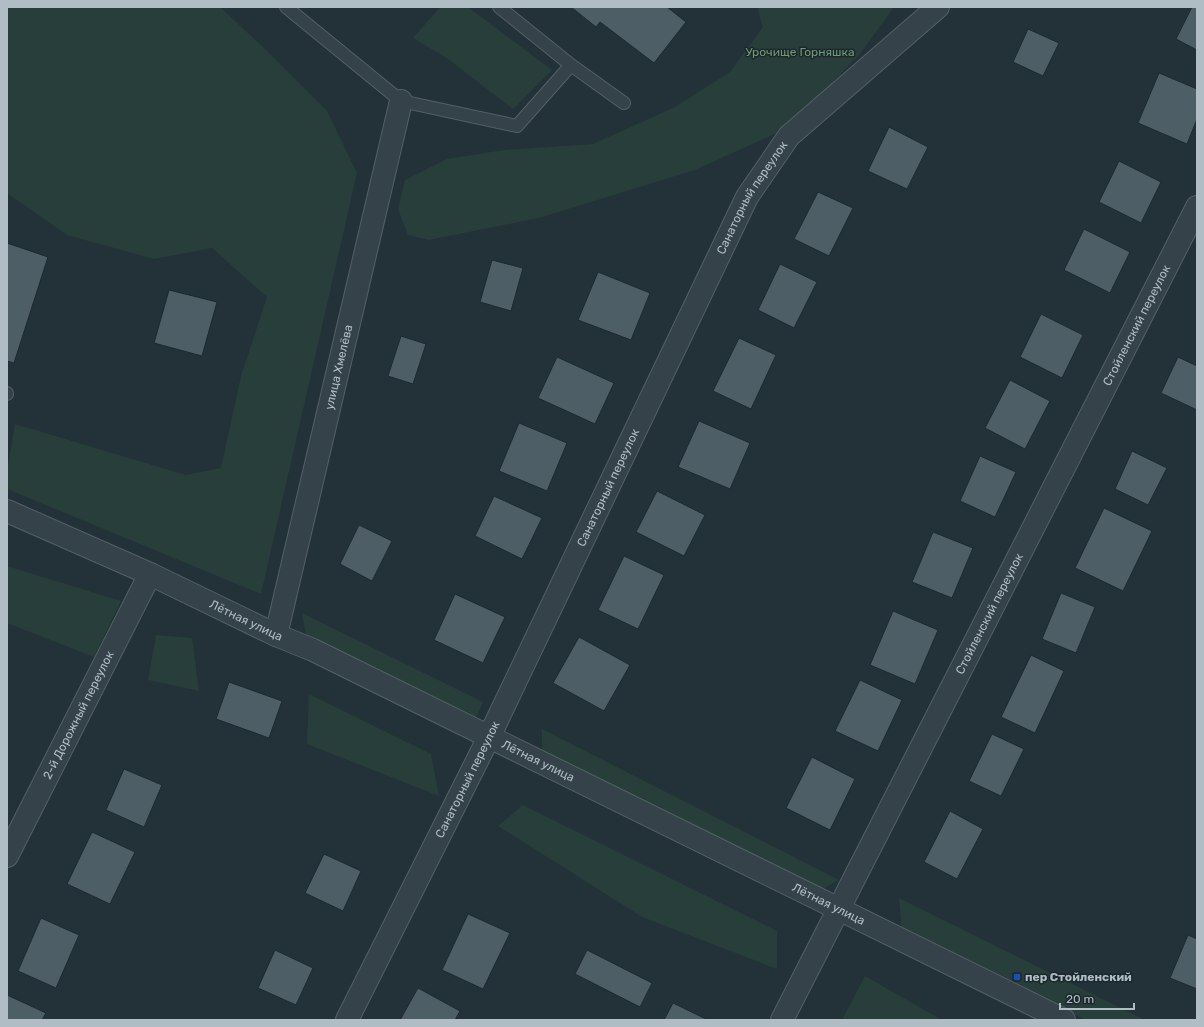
<svg xmlns="http://www.w3.org/2000/svg" width="1204" height="1027" viewBox="0 0 1204 1027" font-family="Rubik,sans-serif">
<style>
.green{fill:#283e3a}
.building{fill:#4e5e67;stroke:#1e2930}
.lines{fill:none;stroke-linecap:round;stroke-linejoin:round}
.service-casing{stroke:#546067;stroke-width:14}
.minor-casing{stroke:#546067;stroke-width:24}
.tertiary-casing{stroke:#546067;stroke-width:24}
.service{stroke:#364249;stroke-width:12}
.minor{stroke:#364249;stroke-width:22}
.tertiary{stroke:#364249;stroke-width:22}
.transit-dot{fill:#1a4fb4;stroke:#1c272e;stroke-width:1.5}
.labels{text-anchor:middle;dominant-baseline:central;stroke-width:3;stroke-linejoin:round;paint-order:stroke}
.park-label{font-size:12px;fill:#719a71;stroke:#1c272e}
.street-label{font-size:12px;fill:#b1bdc5;stroke:#1c272e}
.poi-label{font-size:12px;font-weight:bold;fill:#b1bdc5;stroke:#1c272e;text-anchor:start}
</style>
<rect width="100%" height="100%" fill="#233139"/>
<path class="green" d="M7,7H220L263,47L327,111L357,173L261,594L7,489V472L15,424L186,475L221,468L241,376L267,297L212,248L154,259L67,235L7,193Z
M440,7H468L552,70L513,109L448,59L413,38Z
M757,7H894L860,54L790,127L695,170L539,218L429,240L408,235L398,209L405,180L447,159L504,150L593,144L675,107L730,72L763,27Z
M7,566L121,601L94,657L7,623Z
M302,613L483,702L476,718L306,636Z
M156,635L192,638L199,691L148,680Z
M309,694L431,754L439,796L307,744Z
M542,729L839,880L816,893L542,750Z
M523,805L777,931V969L642,917L498,826Z
M899,898L1145,1020H1086L902,933Z
M865,976L942,1020H842Z"/>
<path class="building" d="M571,7H667L686,22L654,63L600,22L596,27Z
M1192,7H1197V50L1176,39Z
M1028,29L1059,43L1043,76L1013,62Z
M1159,73L1197,89V119L1187,144L1138,123Z
M889,127L928,147L907,189L868,171Z
M1119,161L1161,182L1141,223L1099,202Z
M818,192L853,208L829,256L794,239Z
M1084,229L1130,252L1110,293L1064,270Z
M7,243L48,257L14,363L7,361Z
M492,260L523,268L511,311L480,302Z
M780,264L817,282L794,328L758,310Z
M598,272L650,293L631,340L578,320Z
M169,290L217,302L202,356L154,343Z
M1041,314L1083,335L1062,378L1020,357Z
M401,336L426,344L413,384L388,376Z
M739,338L776,355L751,409L713,391Z
M557,357L614,383L595,424L538,398Z
M1178,357L1197,366V410L1161,393Z
M1010,380L1050,401L1025,449L985,428Z
M699,421L750,443L730,489L678,467Z
M519,423L567,443L547,491L499,471Z
M1132,451L1167,468L1148,505L1115,489Z
M980,456L1016,472L995,517L960,501Z
M657,491L705,515L684,556L636,532Z
M494,496L542,518L522,559L475,536Z
M1104,508L1152,531L1123,591L1075,568Z
M359,525L392,541L372,581L340,564Z
M933,532L973,548L952,598L912,582Z
M624,556L664,575L638,629L598,610Z
M1061,593L1095,607L1076,653L1042,639Z
M455,594L505,617L483,663L434,640Z
M893,611L938,630L915,684L870,665Z
M579,637L630,665L604,711L553,683Z
M1031,655L1064,671L1035,733L1001,717Z
M860,680L902,700L878,751L835,731Z
M229,682L282,701L269,738L216,719Z
M992,734L1024,749L1001,796L969,781Z
M812,757L855,779L830,830L786,808Z
M124,769L162,785L144,827L106,810Z
M950,811L983,829L957,879L924,862Z
M92,832L135,852L110,904L67,884Z
M324,854L361,871L343,911L305,893Z
M468,914L510,933L483,989L442,970Z
M41,918L79,935L56,988L18,971Z
M1188,935L1197,939V989L1170,978Z
M275,950L313,968L296,1005L258,988Z
M587,950L652,983L640,1007L575,974Z
M418,988L460,1011L455,1020H400Z
M7,995L46,1013L42,1020H7Z
M673,1003L708,1020H664Z"/>
<g class="lines">
<g class="service-casing">
<path id="service" d="M286,7L401,101L517,126L571,65L624,103
M499,7L571,65
M7,393V394"/>
</g>
<g class="minor-casing">
<g id="minor">
<path id="s1" d="M276,635L401,101"/>
<path id="s2" d="M7,856L150,574"/>
<path id="s3" d="M347,1020L489,737L747,197L789,136L938,7"/>
<path id="s4" d="M782,1020L1197,207"/>
</g>
</g>
<g class="tertiary-casing">
<g id="tertiary">
<path id="s5" d="M7,511L150,574L276,635L313,650L1064,1020"/>
</g>
</g>
<use href="#service" class="service"/>
<use href="#minor" class="minor"/>
<use href="#tertiary" class="tertiary"/>
</g>
<rect class="transit-dot" x="1013" y="973" width="8" height="8" rx="2"/>
<g class="labels">
<g class="park-label">
<text x="800" y="52">Урочище Горняшка</text>
</g>
<g class="street-label">
<text stroke="none"><textPath href="#s3" startOffset="917">Санаторный переулок</textPath></text>
<text stroke="none"><textPath href="#s4" startOffset="780">Стойленский переулок</textPath></text>
<text stroke="none"><textPath href="#s1" startOffset="275">улица Хмелёва</textPath></text>
<text stroke="none"><textPath href="#s3" startOffset="593">Санаторный переулок</textPath></text>
<text stroke="none"><textPath href="#s4" startOffset="456">Стойленский переулок</textPath></text>
<text stroke="none"><textPath href="#s5" startOffset="263">Лётная улица</textPath></text>
<text stroke="none"><textPath href="#s2" startOffset="158">2-й Дорожный переулок</textPath></text>
<text stroke="none"><textPath href="#s5" startOffset="587">Лётная улица</textPath></text>
<text stroke="none"><textPath href="#s3" startOffset="269">Санаторный переулок</textPath></text>
<text stroke="none"><textPath href="#s5" startOffset="911">Лётная улица</textPath></text>
</g>
<g class="poi-label">
<text x="1025" y="977">пер Стойленский</text>
</g>
</g>
<rect width="1204" height="1027" fill="none" stroke="#b1bdc5" stroke-width="16"/>
<path d="M1060 1003v6h74v-6" fill="none" stroke="#b1bdc5" stroke-width="2"/>
<text x="1066" y="1003" font-size="12" fill="#b1bdc5" stroke="#1c272e" stroke-width="3" paint-order="stroke">20 m</text>
</svg>
